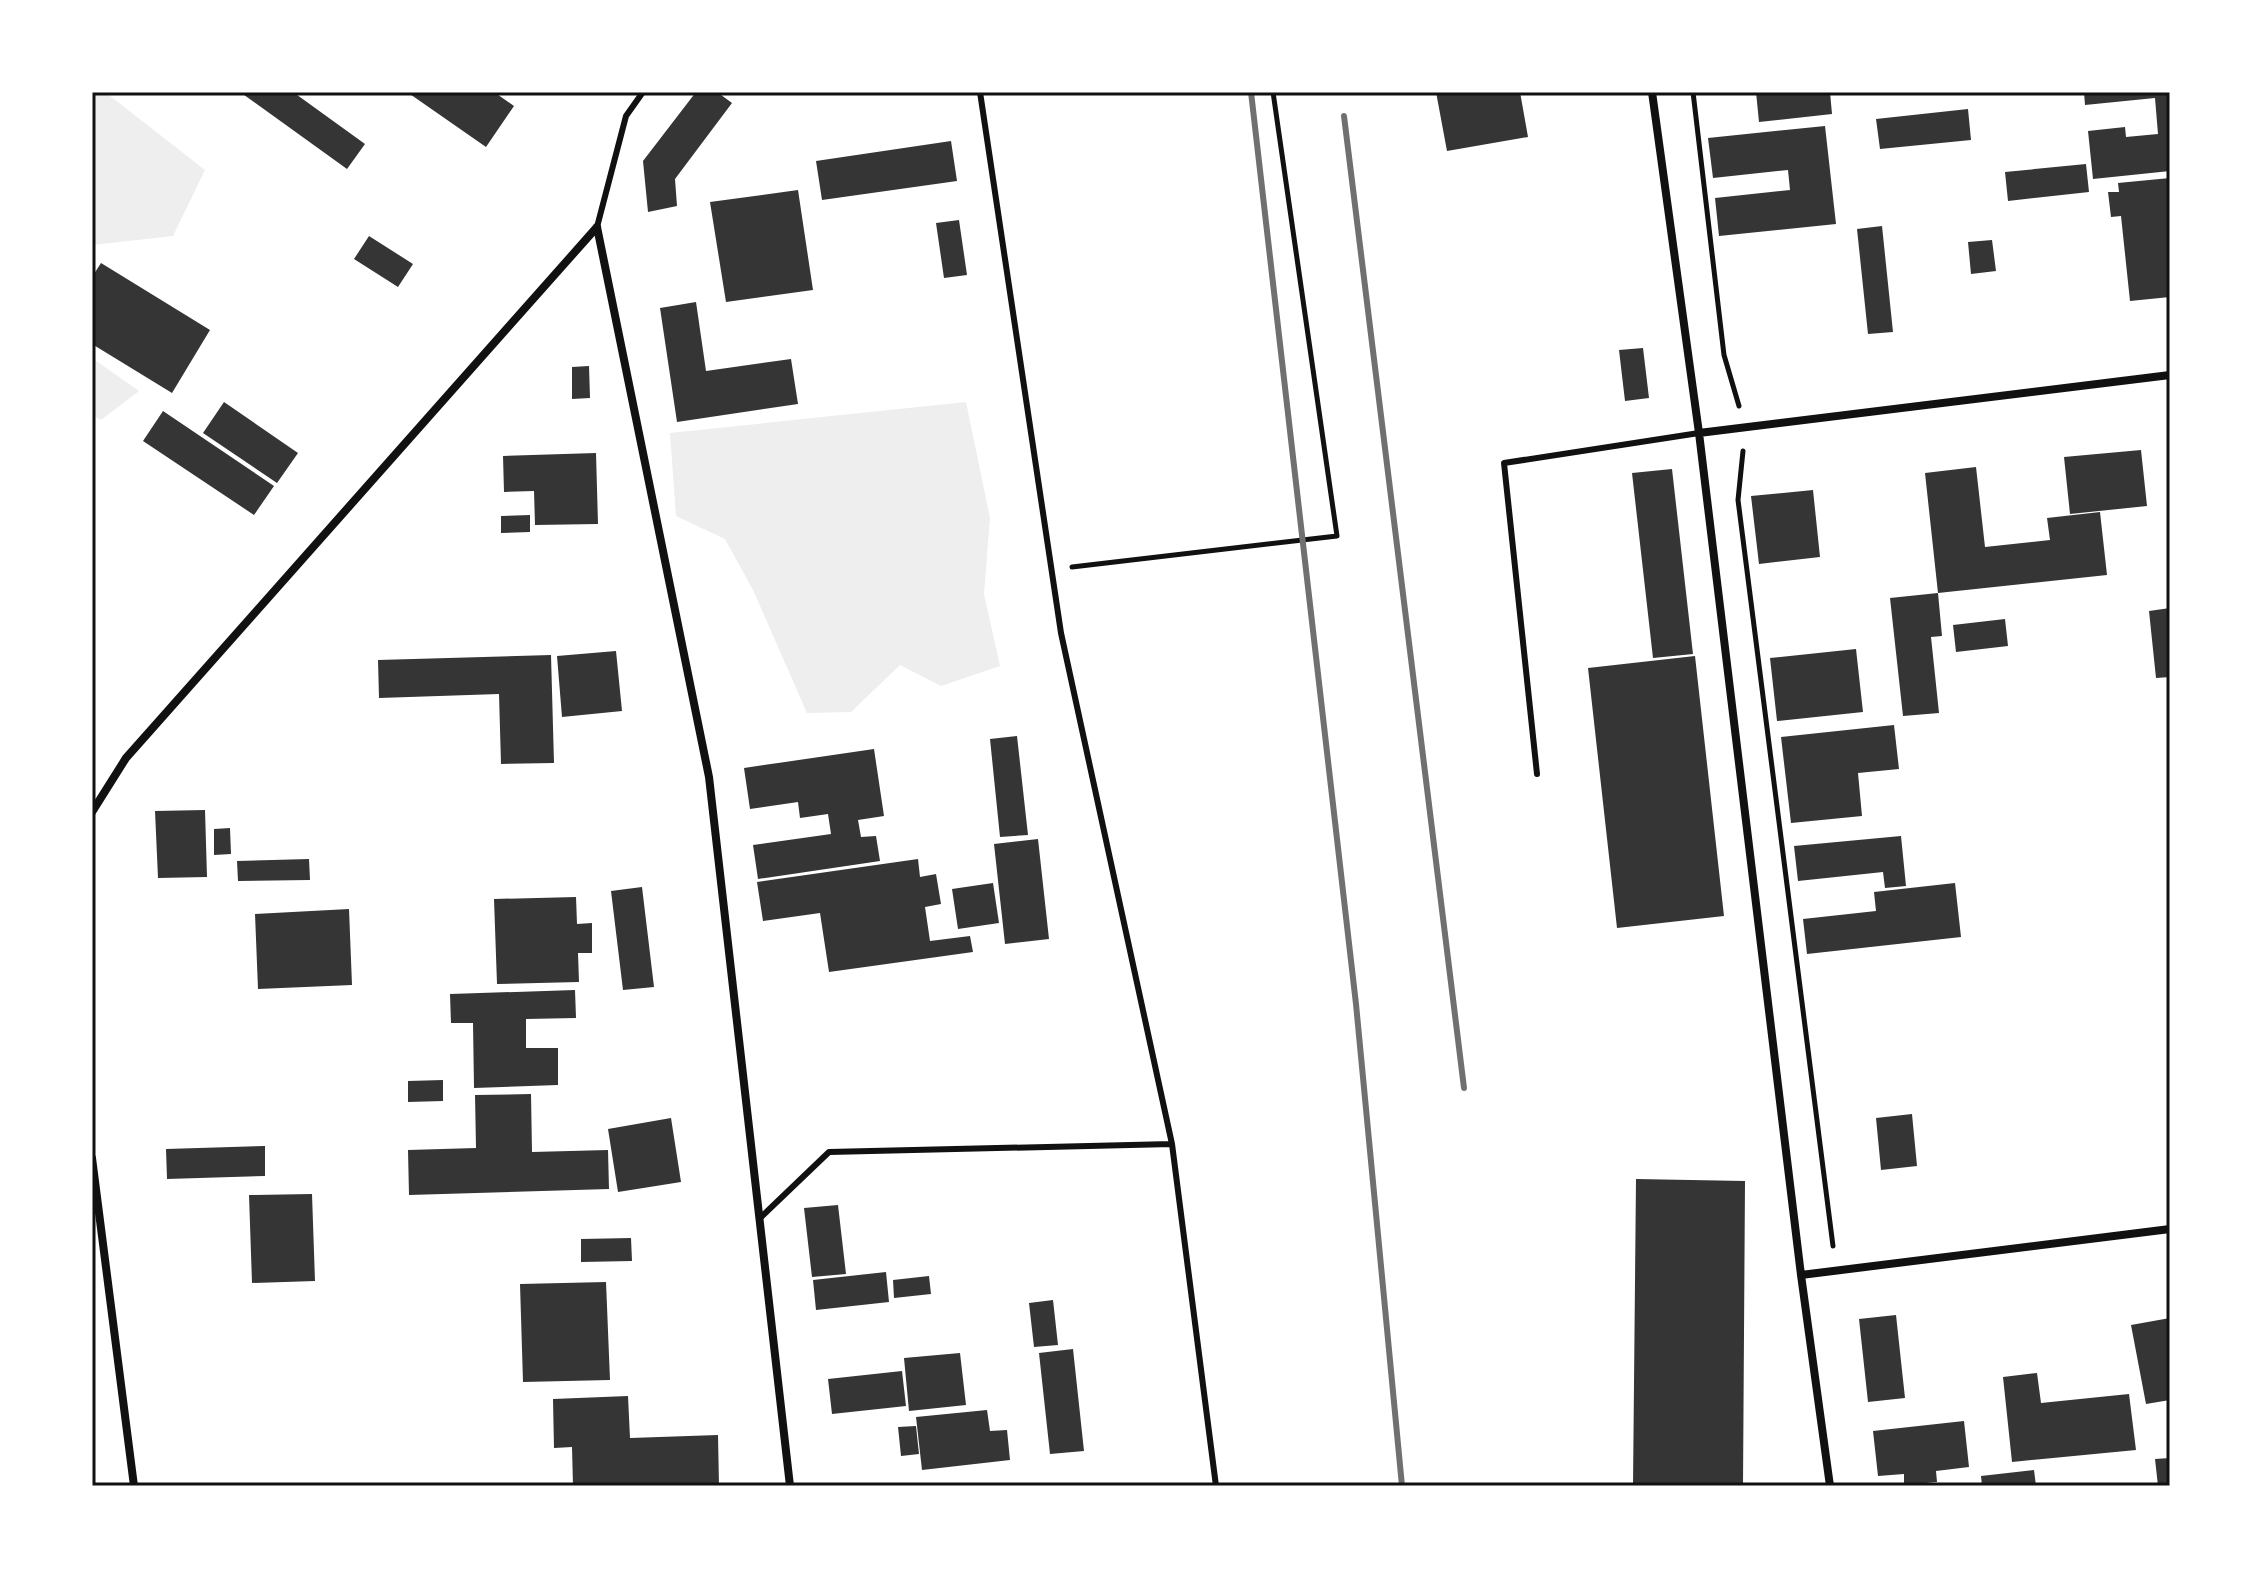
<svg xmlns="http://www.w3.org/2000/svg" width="2262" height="1578" viewBox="0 0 2262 1578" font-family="'Fira Sans',sans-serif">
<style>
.green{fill:#eee}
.building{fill:#353535}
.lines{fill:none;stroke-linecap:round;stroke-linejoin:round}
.path{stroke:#111;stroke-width:5}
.service{stroke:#111;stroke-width:6}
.minor{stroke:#111;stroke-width:8}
.rail{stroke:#707070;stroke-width:6}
.neatline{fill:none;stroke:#111;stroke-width:3}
</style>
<rect width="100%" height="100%" fill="#fff"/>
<path class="green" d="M92,92H105L205,170L173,236L92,245Z
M92,358L139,391L101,420L92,415Z
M966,402L990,518L984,594L1000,666L941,686L900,665L851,712L807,713L753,590L725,539L676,516L670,433Z"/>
<path class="building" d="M240,92H293L365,144L347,169Z
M407,92H494L514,106L486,147Z
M696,92H717L732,103L675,179L677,206L648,212L643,161Z
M1436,92H1520L1528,137L1447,151Z
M1756,92H1830L1832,114L1759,122Z
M2084,92H2170V171L2093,179L2088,131L2125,127L2126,137L2158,134L2155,98L2085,105Z
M1968,109L1971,140L1880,149L1876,119Z
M1825,126L1836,224L1719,236L1715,198L1790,190L1788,170L1713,178L1708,138Z
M951,141L957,181L822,200L816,161Z
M2086,164L2089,192L2008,201L2005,172Z
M2170,178V297L2130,301L2121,216L2111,217L2108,192H2119L2118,183Z
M798,190L813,290L726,302L710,202Z
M959,220L967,275L944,278L936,223Z
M1882,226L1893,332L1868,334L1857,229Z
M369,236L413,264L398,287L354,259Z
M1992,240L1996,271L1971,274L1968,242Z
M101,263L210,330L172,393L92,344V277Z
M696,302L706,371L791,359L798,404L677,422L660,308Z
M1643,348L1649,398L1625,401L1619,350Z
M589,366L590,398L572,399V367Z
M224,402L298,453L277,483L203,433Z
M163,411L274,486L254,515L143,441Z
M2141,450L2147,506L2070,514L2064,457Z
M596,453L598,524L535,525L534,491L504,492L503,456Z
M1976,467L1985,547L2050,540L2047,518L2100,512L2107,575L1938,593L1925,473Z
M1672,469L1693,654L1653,658L1632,473Z
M1813,490L1820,557L1759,564L1751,496Z
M530,515V532L501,533V516Z
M1938,593L1942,636L1931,637L1939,713L1903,716L1890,598Z
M2170,608V677L2156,678L2149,611Z
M2005,619L2008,646L1956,652L1953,625Z
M1856,649L1863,712L1777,721L1770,658Z
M616,651L622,711L562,717L557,656Z
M551,655L554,763L501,764L499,694L379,698L378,660Z
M1695,656L1724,916L1617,928L1588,668Z
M1894,725L1899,769L1858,773L1862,816L1791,823L1781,737Z
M1017,736L1028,835L1000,837L990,739Z
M874,749L884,816L858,820L861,837L876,836L880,861L758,879L753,845L831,834L828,814L800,818L798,802L750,809L744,768Z
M205,810L207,877L158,878L155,811Z
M230,828L231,854L214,855V829Z
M1901,836L1906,886L1885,888L1883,872L1798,881L1794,846Z
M1038,839L1049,939L1005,944L994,844Z
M309,859L310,880L238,881L237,861Z
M918,859L920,877L936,874L941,904L925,907L930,941L970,936L973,952L829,972L820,913L763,921L757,882Z
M993,883L999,923L958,929L952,889Z
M1955,883L1961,937L1807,954L1803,919L1876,911L1874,892Z
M642,887L654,987L623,990L611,891Z
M576,897L577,924L592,923V953H578L579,982L497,984L494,899Z
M349,909L352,985L258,989L255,914Z
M575,990L576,1018L526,1019V1048H558V1085L474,1088L473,1023H451L450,994Z
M443,1080V1101L408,1102V1081Z
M531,1094L532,1152L608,1150L609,1189L409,1195L408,1150L476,1148L475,1095Z
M1912,1114L1917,1166L1881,1170L1876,1118Z
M671,1118L681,1182L618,1192L608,1129Z
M265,1146V1176L167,1179L166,1149Z
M1636,1179L1745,1181L1743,1486H1633Z
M312,1194L315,1281L252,1283L249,1195Z
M838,1205L846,1274L812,1277L804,1208Z
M631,1238L632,1261L581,1262V1239Z
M886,1272L889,1302L816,1310L813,1280Z
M929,1276L931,1294L894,1298L893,1280Z
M606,1282L610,1380L523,1382L520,1284Z
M1053,1300L1058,1345L1034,1347L1029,1303Z
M1896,1315L1905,1398L1868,1402L1859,1319Z
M2170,1318V1400L2146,1404L2131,1325Z
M1073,1349L1084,1451L1050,1454L1039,1353Z
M960,1353L966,1405L909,1411L904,1358Z
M902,1371L906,1406L832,1414L828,1379Z
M2037,1373L2041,1403L2129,1394L2136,1450L2012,1462L2003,1377Z
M628,1396L630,1438L718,1435L719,1486H573L572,1447L554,1448L553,1399Z
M987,1410L990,1431L1007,1430L1010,1460L922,1470L916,1417Z
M1964,1421L1969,1467L1936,1471L1937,1482L1904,1485V1474L1878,1476L1873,1431Z
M916,1426L919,1454L901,1456L898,1427Z
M2170,1458V1486H2158L2155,1459Z
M2034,1470L2036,1486H1982L1981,1476Z"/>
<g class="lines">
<path class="path" d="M1693,92L1724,355L1739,406
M1743,451L1738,500L1833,1246
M1072,567L1337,536L1273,92"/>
<path class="service" d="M597,227L626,116L643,92
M1537,774L1504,463L1699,433
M1172,1144L1216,1486
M760,1218L829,1152L1172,1144L1061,633L980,92"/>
<path class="minor" d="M1652,92L1699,433L1801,1275L1830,1486
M597,227L709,777L790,1486
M1699,433L2170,375
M92,812L126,758L597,227
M92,1158L134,1486
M1801,1275L2170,1229"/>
<path class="rail" d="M1251,92L1356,1004L1402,1486
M1344,116L1464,1088"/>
</g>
<rect width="2262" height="1578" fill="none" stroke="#ffffff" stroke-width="188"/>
<rect x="94" y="94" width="2074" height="1390" class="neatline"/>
</svg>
